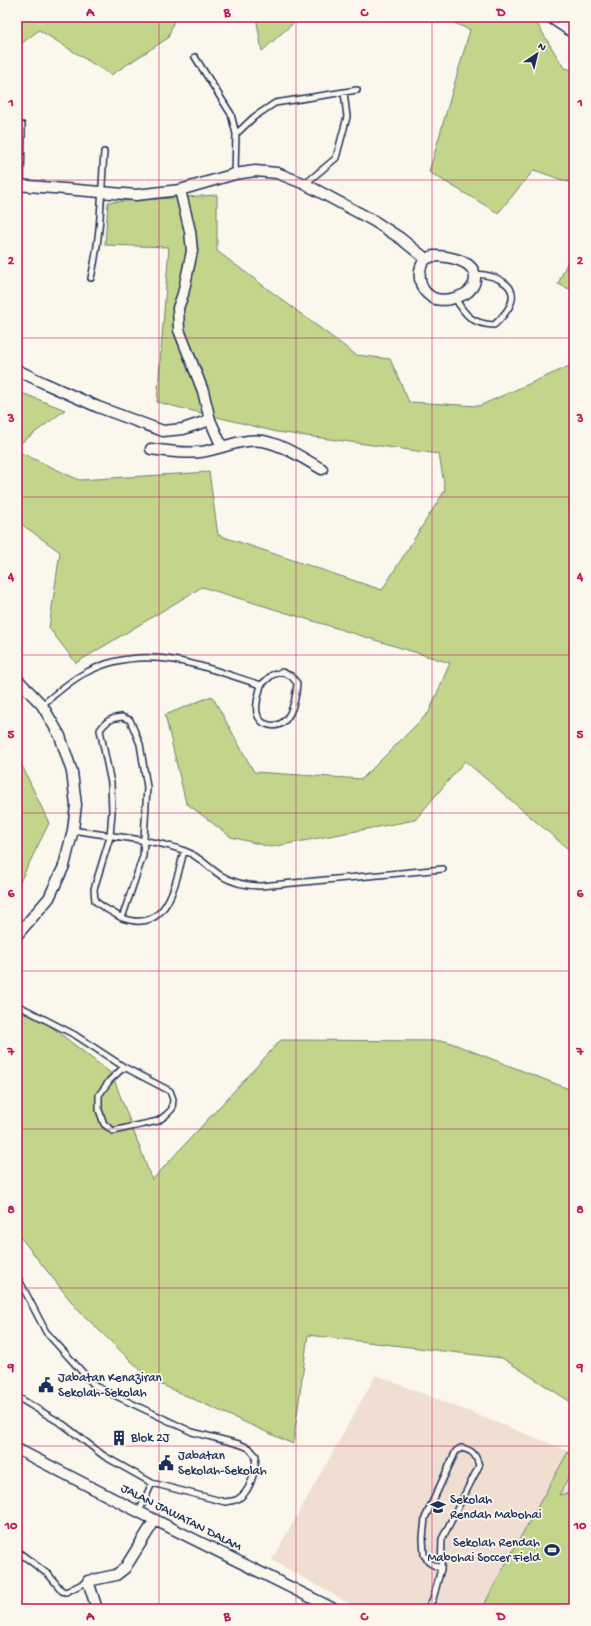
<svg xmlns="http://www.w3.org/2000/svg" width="591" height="1626" viewBox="0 0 591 1626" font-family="'Gochi Hand',sans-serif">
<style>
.built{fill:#f1ded3}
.green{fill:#c2d58a;stroke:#6e8274}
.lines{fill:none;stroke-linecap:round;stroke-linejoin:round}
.service-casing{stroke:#1b2f5e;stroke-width:8}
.minor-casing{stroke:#1b2f5e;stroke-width:13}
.service{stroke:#fbf7ec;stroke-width:5}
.minor{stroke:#fbf7ec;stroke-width:10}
.grid{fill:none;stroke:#c2185b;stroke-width:1;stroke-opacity:0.55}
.labels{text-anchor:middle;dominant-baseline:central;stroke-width:3.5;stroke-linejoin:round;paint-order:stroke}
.poi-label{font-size:13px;fill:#1b2f5e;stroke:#fbf7ec;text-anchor:start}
.street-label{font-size:13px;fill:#1b2f5e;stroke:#fbf7ec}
.neatline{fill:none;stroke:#c2185b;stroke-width:1.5}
.grid-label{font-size:13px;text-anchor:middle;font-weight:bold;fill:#c2185b}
</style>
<rect width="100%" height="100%" fill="#fbf7ec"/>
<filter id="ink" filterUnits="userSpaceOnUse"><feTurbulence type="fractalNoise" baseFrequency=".025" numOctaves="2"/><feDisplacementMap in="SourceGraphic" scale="8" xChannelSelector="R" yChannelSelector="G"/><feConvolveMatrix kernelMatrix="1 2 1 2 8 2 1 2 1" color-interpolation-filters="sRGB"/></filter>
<g filter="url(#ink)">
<path class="built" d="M376,1375L574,1453V1609H359L272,1560Z"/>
<path class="green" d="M17,17H175L168,38L111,75L39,30L17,47Z
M256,17H300L262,51Z
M441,17H533L564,68L574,70V184L534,170L498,213L429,172L470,30Z
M217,195V251L356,355L390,359L409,402L479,406L574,364V854L465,761L415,820L271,847L231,837L186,803L165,715L212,696L254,772L362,779L429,712L450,663L202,587L76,663L49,628L60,552L17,521V451L79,480L209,472L218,535L382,590L445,490L439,454L277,432L157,402L169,247L105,245L108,202Z
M574,247V291L558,284Z
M17,391L65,410L17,446Z
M17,755L49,823L17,888Z
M17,1000L112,1074L152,1180L281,1040L446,1041L574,1091V1404L502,1358L308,1335L293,1444L151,1380L78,1310L17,1233Z
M568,1452L574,1455V1467L559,1495L574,1492V1609H482L500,1574Z"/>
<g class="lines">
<g class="service-casing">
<path id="service" d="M195,57L231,114L236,134
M235,174L236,134L254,117L275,103L357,90
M305,184L336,158L347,117L344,92
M21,185L22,125
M91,278C101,237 101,195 104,152
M455,298C465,315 472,324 494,325C499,321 502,317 506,312C525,286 497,275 475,274
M42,705C56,694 70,680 87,672C146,641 202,667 261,685L272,675L282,672L291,676L297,683C296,701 289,733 266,724C262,723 258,718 257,713C255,704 259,694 261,685
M122,717L130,720L140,744L147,787L143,856L122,918L103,907L95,901L94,889L110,837L112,812L111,783L100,730C106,721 111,718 122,717Z
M73,830C110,837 150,838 185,851C199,856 208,867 220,875C233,883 246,886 261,886L443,869
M122,918C128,920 134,922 141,921C171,920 178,873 184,851
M17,1005L75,1035L124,1067L170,1091L173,1099L172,1109L166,1115L158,1121L113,1131L104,1124L99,1110V1095L110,1080L124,1067
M17,1276L46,1332L95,1386L192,1432L239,1444L249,1448L256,1456C255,1470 251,1491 238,1499C235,1501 229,1501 225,1502L152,1483L104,1456L64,1425L19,1398L17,1395
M139,1512L152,1483
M17,1551L49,1575L62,1591L66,1592L88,1581
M427,1609L433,1599L441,1569L442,1539L479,1466C476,1454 472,1450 461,1448L456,1451L425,1518L423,1538L424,1555L430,1563L441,1569"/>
</g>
<g class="minor-casing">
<path id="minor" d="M550,17L574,33
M17,185L136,195L180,190L235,174L255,171L277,173L305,184L374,221L400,238L426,259
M180,190L190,231L192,251L183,294L178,308L179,330L203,391L210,420L222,447
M433,256C447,256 476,260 475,279C475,285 470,291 465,294C461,296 455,298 451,299C444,300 436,301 430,296C419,289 416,270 425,260C427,258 431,257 433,256Z
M17,370L44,383L98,407L163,431L183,429L210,420
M151,449C167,451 184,454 200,452C222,449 241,438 263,441C284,445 304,459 322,469
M17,679L42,705L60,736L72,772L76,805L73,830L64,866L49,898L17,935
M17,1449L139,1512L334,1609
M97,1609L88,1581L116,1575L125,1568L155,1520"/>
</g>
<use href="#service" class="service"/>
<use href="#minor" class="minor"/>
</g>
</g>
<path class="grid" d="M159,17V1609M296,17V1609M432,17V1609M17,180H574M17,338H574M17,497H574M17,655H574M17,813H574M17,971H574M17,1129H574M17,1288H574M17,1446H574"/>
<defs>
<g id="civic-bare" transform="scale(1.2)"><path d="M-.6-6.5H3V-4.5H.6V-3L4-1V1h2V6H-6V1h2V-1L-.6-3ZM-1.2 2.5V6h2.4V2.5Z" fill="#1b2f5e" stroke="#fbf7ec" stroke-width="2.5" paint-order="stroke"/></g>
<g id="building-bare" transform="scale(1.2)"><path d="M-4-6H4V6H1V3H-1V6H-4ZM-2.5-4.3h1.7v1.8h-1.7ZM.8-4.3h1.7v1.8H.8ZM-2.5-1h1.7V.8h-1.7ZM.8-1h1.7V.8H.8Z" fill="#1b2f5e" stroke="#fbf7ec" stroke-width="2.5" paint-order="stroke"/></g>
<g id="school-bare" transform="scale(1.2)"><path d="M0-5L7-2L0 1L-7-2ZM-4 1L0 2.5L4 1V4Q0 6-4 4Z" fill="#1b2f5e" stroke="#fbf7ec" stroke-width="2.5" paint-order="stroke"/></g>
<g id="stadium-bare" transform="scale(1.2)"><path d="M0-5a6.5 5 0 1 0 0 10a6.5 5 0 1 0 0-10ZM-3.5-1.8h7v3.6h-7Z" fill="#1b2f5e" stroke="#fbf7ec" stroke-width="2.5" paint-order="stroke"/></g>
</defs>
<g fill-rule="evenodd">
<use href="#civic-bare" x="46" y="1385"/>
<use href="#building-bare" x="119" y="1438"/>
<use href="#civic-bare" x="166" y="1463"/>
<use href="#school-bare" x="438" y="1507"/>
<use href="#stadium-bare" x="552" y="1550"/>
</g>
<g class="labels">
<g class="poi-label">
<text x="58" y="1378">Jabatan Kenaziran<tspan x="58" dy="15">Sekolah-Sekolah</tspan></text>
<text x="131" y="1438">Blok 2J</text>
<text x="178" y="1456">Jabatan<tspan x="178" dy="15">Sekolah-Sekolah</tspan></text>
<text x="450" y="1500">Sekolah<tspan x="450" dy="15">Rendah Mabohai</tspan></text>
<text x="540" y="1543" text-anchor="end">Sekolah Rendah<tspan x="540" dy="15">Mabohai Soccer Field</tspan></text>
</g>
<g class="street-label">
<text transform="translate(181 1518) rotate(27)">JALAN JAWATAN DALAM</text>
</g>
</g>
<rect width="591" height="1626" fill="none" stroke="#fbf7ec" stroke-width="44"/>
<g transform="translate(537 54) rotate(35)" stroke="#fbf7ec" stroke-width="3" paint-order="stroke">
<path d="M0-3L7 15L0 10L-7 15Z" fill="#1b2f5e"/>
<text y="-6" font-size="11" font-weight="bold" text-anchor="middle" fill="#1b2f5e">N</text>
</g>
<rect x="22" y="22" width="547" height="1582" class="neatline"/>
<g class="grid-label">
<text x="90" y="16">A</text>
<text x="227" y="16">B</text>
<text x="364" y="16">C</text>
<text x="501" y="16">D</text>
<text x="11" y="106">1</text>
<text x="580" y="106">1</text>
<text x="11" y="264">2</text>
<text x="580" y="264">2</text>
<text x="11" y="422">3</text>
<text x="580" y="422">3</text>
<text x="11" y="580">4</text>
<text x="580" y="580">4</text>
<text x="11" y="738">5</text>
<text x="580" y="738">5</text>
<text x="11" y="897">6</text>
<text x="580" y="897">6</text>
<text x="11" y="1055">7</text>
<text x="580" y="1055">7</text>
<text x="11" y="1213">8</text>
<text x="580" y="1213">8</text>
<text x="11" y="1371">9</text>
<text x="580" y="1371">9</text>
<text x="11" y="1529">10</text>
<text x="580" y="1529">10</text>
<text x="90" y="1620">A</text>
<text x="227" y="1620">B</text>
<text x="364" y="1620">C</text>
<text x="501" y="1620">D</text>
</g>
</svg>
